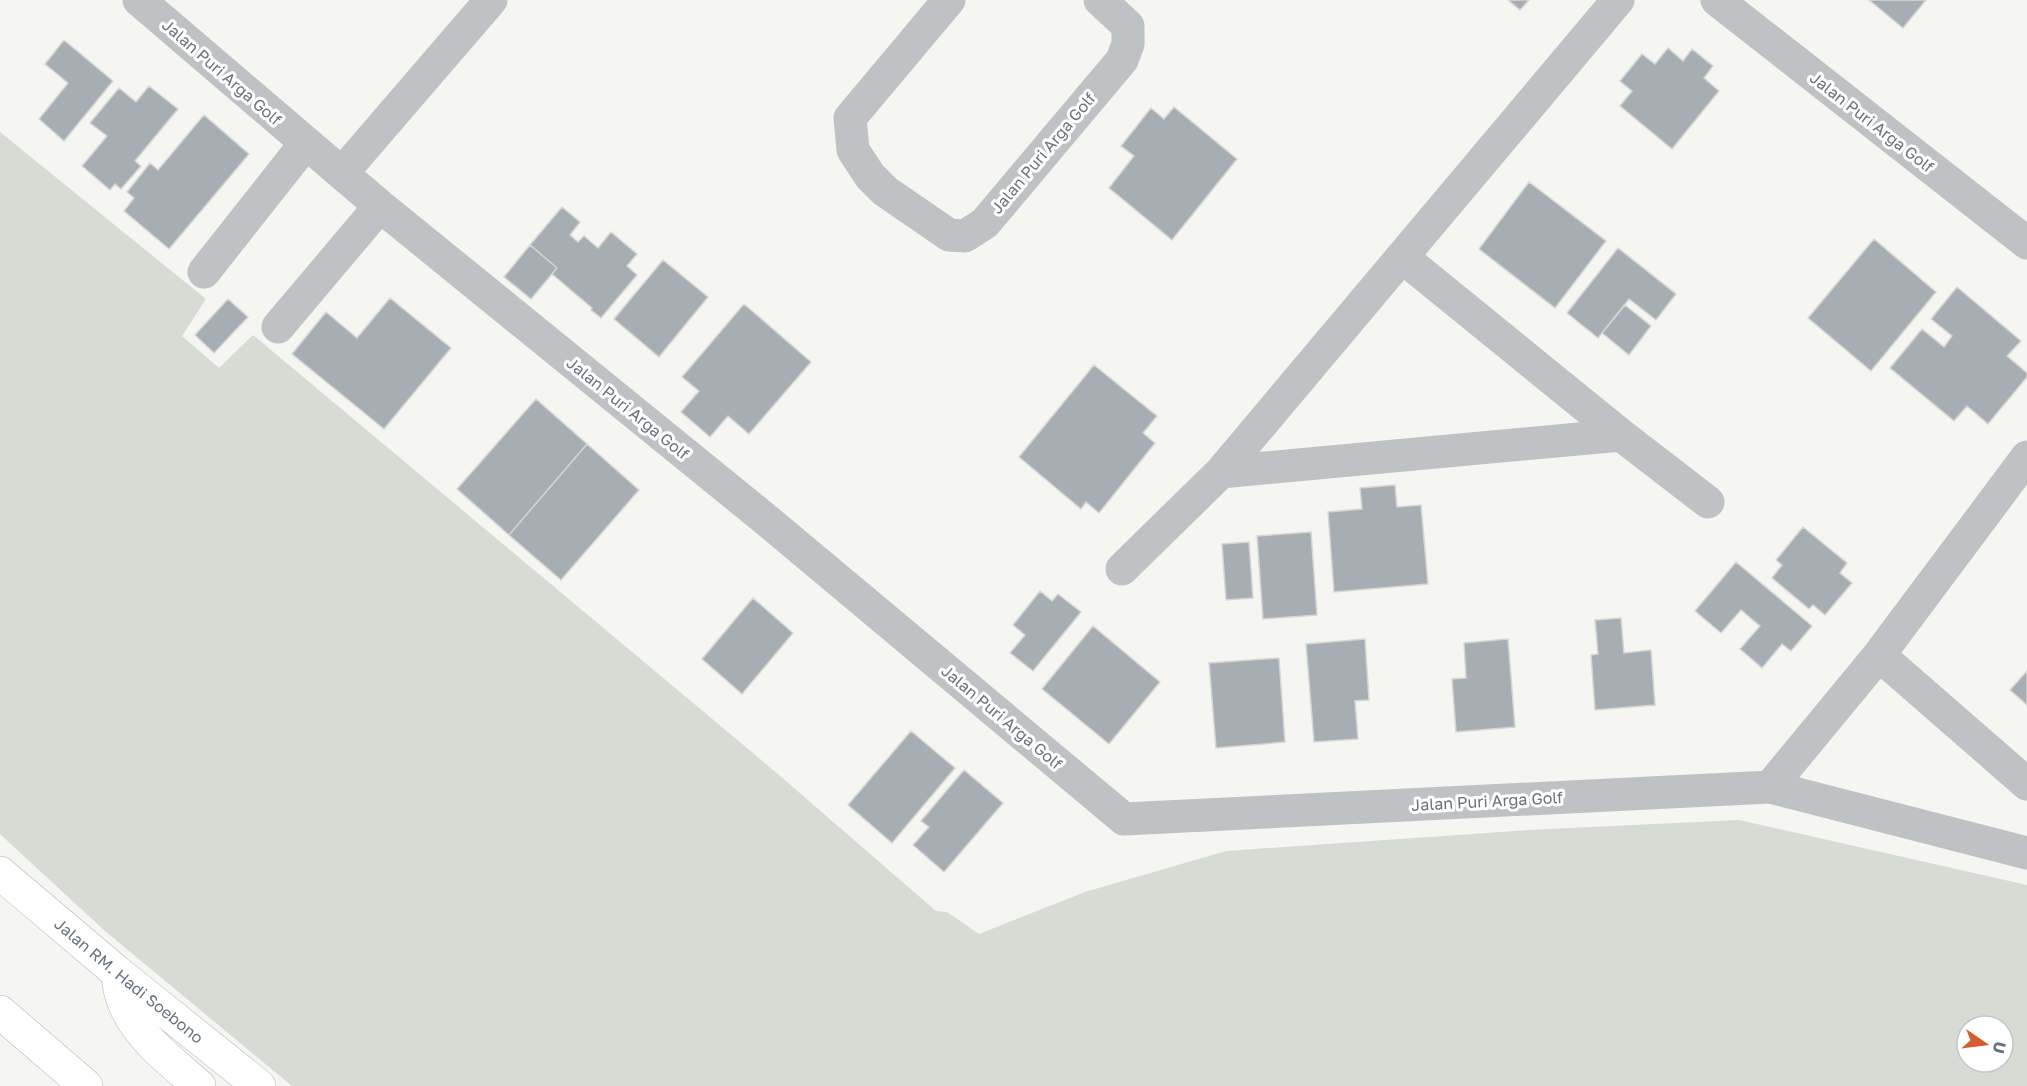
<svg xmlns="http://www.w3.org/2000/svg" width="2027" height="1086" viewBox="0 0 2027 1086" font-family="'Golos Text',sans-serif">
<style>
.green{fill:#d6dbd3;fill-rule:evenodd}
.building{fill:#a7aeb3;stroke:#d6d6d4;stroke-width:1.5}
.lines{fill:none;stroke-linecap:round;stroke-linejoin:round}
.primary-casing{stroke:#b2b6b9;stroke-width:34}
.minor{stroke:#bec2c5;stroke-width:33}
.primary{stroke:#fff;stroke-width:33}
.labels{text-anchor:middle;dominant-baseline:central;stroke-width:6;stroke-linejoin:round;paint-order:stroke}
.street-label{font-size:16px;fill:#667480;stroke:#fff}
</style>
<rect width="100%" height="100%" fill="#f5f5f1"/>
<path class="green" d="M0,132L206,299L182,336L219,368L253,335L772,769L936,911L947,912L979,934L1085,892L1226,851L1528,830L1739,820L2027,885V1086H292L105,931L0,834ZM1967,1026H2003V1062H1967Z"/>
<path class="building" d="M1508,0H1529L1520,10Z
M1869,0H1926L1903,28Z
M64,40L113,81L64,141L39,119L68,83L45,64Z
M1668,48L1683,61L1692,49L1713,66L1704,78L1719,91L1672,149L1620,106L1632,91L1620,81L1642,54L1655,64Z
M149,86L178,109L135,161L141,166L121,189L115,184L110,190L82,166L107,136L90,123L119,88L136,102Z
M1174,107L1237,159L1172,240L1109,188L1134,156L1121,146L1151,108L1164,119Z
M204,115L249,154L169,249L124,211L134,198L127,192L150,163L158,170Z
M1529,182L1606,241L1555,308L1479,249Z
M562,207L580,222L570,235L578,242L584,236L598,248L611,232L637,254L627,266L637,275L601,318L591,310L592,308L552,274L557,268L530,245Z
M1874,239L1936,292L1871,371L1808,318Z
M530,245L557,268L531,299L504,277Z
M1618,248L1676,294L1656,320L1629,299L1598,338L1567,313Z
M663,260L708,297L659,357L614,319Z
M1957,287L2021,341L2007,356L2027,373V377L1988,424L1967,406L1954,421L1890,368L1922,329L1944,347L1952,336L1931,319Z
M390,298L451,348L384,429L292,354L326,312L357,338Z
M228,299L248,317L214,353L195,335Z
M744,304L811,362L749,434L728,416L710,437L681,412L699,391L682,377Z
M1625,305L1651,326L1629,355L1602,333Z
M1094,365L1157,416L1143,433L1155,443L1099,513L1086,502L1081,509L1019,457Z
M536,399L587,444L509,535L457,489Z
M587,444L639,490L561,580L509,535Z
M1395,485L1397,507L1421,505L1428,584L1334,592L1328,512L1362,509L1360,488Z
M1803,527L1847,563L1840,573L1852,583L1825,615L1813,605L1809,609L1772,578L1782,565L1776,560Z
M1311,532L1317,615L1263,619L1257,536Z
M1249,542L1253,598L1226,600L1222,544Z
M1736,562L1812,626L1791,651L1782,644L1762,668L1740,649L1760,626L1741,610L1721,633L1695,611Z
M1040,591L1052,601L1058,594L1081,612L1033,671L1010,653L1025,635L1013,625Z
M753,598L793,633L742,694L702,659Z
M1621,618L1624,653L1651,650L1655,705L1595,710L1591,655L1598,654L1595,620Z
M1093,626L1160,682L1109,744L1042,689Z
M1365,639L1369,700L1355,701L1358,739L1314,742L1306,644Z
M1508,639L1515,727L1456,732L1452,679L1466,678L1464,643Z
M1279,658L1285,742L1216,748L1209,663Z
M2027,671V705L2010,690Z
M911,731L955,768L892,843L848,805Z
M964,770L1003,803L944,872L913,845L929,827L921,821Z"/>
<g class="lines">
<g class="primary-casing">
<g id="primary">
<path id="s1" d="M0,873L118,973L259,1086"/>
<path d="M118,973C119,1024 164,1055 199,1086"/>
<path d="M0,1012L86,1086"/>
</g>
</g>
<path class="minor" d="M139,0L380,206L764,518L1124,819L1770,787L2027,853
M949,0L850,118L853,150L870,176L885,191L949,235L965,236L985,223L1122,60L1128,44V26L1100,0
M1717,0L2027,243
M343,172L491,0
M1402,257L1621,435
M204,272L305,144
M278,327L380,206
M1221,472L1621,435L1708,502
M1122,569L1221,472L1618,0
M1879,655L2027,784
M1770,787L1879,655L2027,457"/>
<use href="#primary" class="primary"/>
</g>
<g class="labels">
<g class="street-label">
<text transform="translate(222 72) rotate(41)">Jalan Puri Arga Golf</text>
<text transform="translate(1872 122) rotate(38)">Jalan Puri Arga Golf</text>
<text transform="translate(1043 153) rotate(-50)">Jalan Puri Arga Golf</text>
<text transform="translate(628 408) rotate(39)">Jalan Puri Arga Golf</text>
<text transform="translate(1002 717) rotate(40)">Jalan Puri Arga Golf</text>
<text transform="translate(1487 801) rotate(-3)">Jalan Puri Arga Golf</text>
<text stroke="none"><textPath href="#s1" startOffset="168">Jalan RM. Hadi Soebono</textPath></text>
</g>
</g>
<g transform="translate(1985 1044) rotate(104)"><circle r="28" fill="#ffffff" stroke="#c2c7cc" stroke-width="1.5"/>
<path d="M0-4.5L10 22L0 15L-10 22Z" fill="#d55d31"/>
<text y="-9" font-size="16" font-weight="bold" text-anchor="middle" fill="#667480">U</text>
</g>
</svg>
